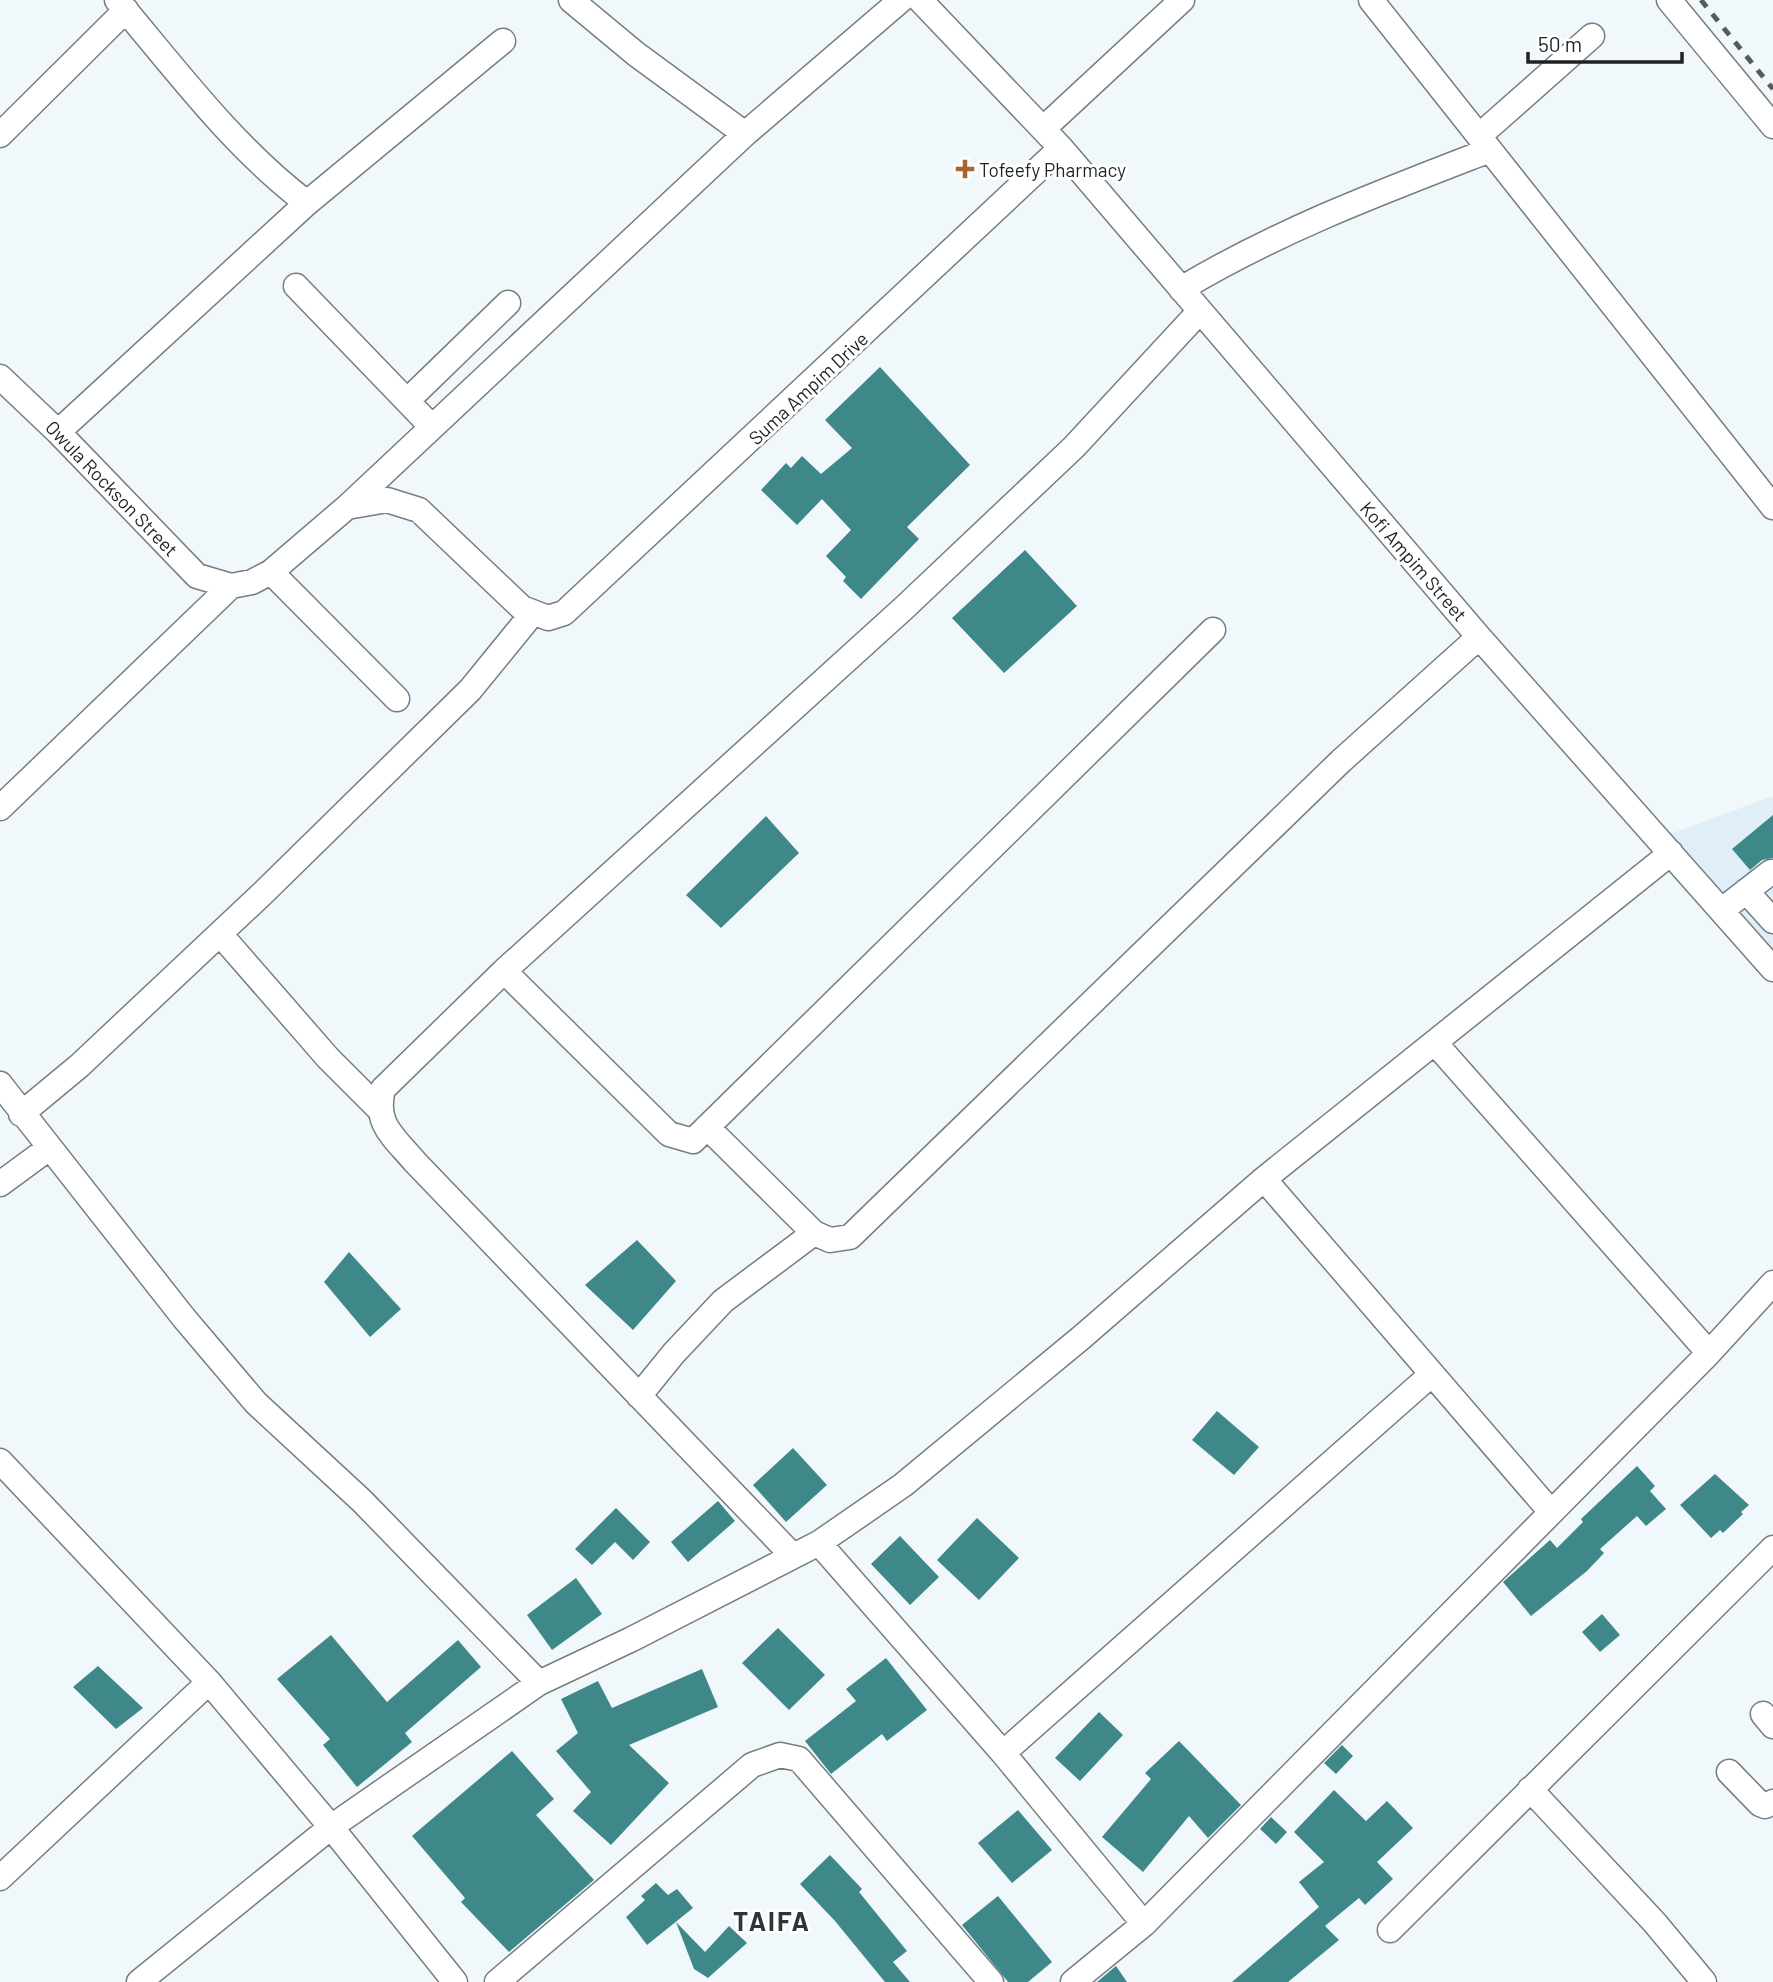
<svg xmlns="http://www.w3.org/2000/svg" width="1773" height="1982" viewBox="0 0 1773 1982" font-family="Barlow,sans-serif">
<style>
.built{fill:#e0eff7}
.building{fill:#3f8889}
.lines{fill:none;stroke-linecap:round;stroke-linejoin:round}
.minor-casing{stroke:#777d81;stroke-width:27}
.minor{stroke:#fff;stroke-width:24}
.rail{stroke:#575b5d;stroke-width:5;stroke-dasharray:9 9;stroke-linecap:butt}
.poi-dot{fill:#a6662e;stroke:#fff;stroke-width:2.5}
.labels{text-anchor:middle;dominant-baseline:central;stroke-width:6;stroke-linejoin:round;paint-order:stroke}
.poi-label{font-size:19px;fill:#1f2223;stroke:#fff;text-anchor:start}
.street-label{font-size:19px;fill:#1f2223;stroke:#fff}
.district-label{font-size:26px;font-weight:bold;letter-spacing:2px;fill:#303538;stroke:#fff}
</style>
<rect width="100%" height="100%" fill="#f1f8fb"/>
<path class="built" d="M1773,796V954L1670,834Z"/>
<path class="building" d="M880,367L970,465L907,527L919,539L861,599L843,581L846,577L826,556L851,530L822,499L797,525L761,490L786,463L791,468L802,456L821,474L852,448L825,420Z
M1025,550L1077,606L1004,673L952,618Z
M1773,815V858L1762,860L1750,870L1732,849Z
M766,816L799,853L721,928L686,895Z
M637,1240L676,1281L633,1330L585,1285Z
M349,1252L401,1309L370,1337L324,1282Z
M1217,1411L1259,1447L1234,1475L1192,1440Z
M793,1448L827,1485L786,1522L753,1485Z
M1637,1466L1655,1486L1650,1491L1666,1509L1646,1526L1637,1516L1600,1549L1604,1553L1587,1571L1531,1616L1503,1582L1550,1540L1557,1548L1583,1522L1581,1519Z
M1715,1474L1749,1505L1741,1512L1743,1514L1723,1533L1720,1530L1711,1538L1680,1505Z
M718,1501L735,1521L688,1562L671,1542Z
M616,1508L650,1542L633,1560L615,1542L592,1565L575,1549Z
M977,1518L1019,1558L979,1600L937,1560Z
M900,1536L939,1577L910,1605L871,1564Z
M576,1578L602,1614L552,1650L527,1615Z
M1602,1614L1620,1635L1600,1652L1582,1632Z
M778,1628L825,1675L789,1710L742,1663Z
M331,1635L387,1702L458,1640L481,1667L405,1733L412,1742L357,1787L323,1745L330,1739L277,1679Z
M886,1658L927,1710L887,1741L882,1734L831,1774L805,1741L856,1701L846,1689Z
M98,1666L143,1708L116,1729L73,1687Z
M702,1669L718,1707L629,1745L669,1783L611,1845L573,1811L591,1792L556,1751L578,1733L561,1699L598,1681L612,1708Z
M1099,1712L1123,1735L1080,1781L1055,1758Z
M1179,1741L1241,1805L1208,1838L1189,1816L1143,1872L1102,1837L1151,1779L1145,1773Z
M1342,1745L1353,1756L1336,1774L1324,1763Z
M512,1751L554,1799L536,1815L594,1880L509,1952L461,1902L465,1898L412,1836Z
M1334,1790L1366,1821L1387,1801L1413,1828L1377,1862L1393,1879L1365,1905L1359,1898L1325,1926L1339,1940L1288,1982H1232L1319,1907L1299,1882L1324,1862L1294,1832Z
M1018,1810L1052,1850L1012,1883L978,1843Z
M1271,1817L1287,1832L1276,1844L1260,1829Z
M830,1855L862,1889L859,1892L907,1951L893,1962L910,1982H885L835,1921L800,1884Z
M656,1883L668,1895L677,1889L693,1908L647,1945L626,1917L645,1900L641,1896Z
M998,1896L1052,1962L1028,1982H1008L962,1925Z
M676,1922L705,1952L729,1926L747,1943L708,1978L694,1969Z
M1116,1966L1127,1982H1097Z"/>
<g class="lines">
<g class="minor-casing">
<path id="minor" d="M117,0C176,70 234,148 307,203
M571,0L636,54L745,134
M920,0L1061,148L1479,637L1773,969
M1371,0L1773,507
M1669,0L1773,126
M1043,129L1182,0
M0,135L126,10
M1479,136L1592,36
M296,286L432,427
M1181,289C1279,230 1384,191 1490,150
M0,377L58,432L197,576L231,586
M407,401L508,303
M58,432L307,203L503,41
M347,507L387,500L419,510L522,608L548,618L564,613L1061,148
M271,572L397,699
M0,808L231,586L252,582L271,572L347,507L745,134L901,0
M1746,891L1773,921
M1722,910L1771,872
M220,934L328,1058L378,1108
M504,971L669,1134L693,1141L1213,630
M1435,1043L1709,1353
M0,1084L184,1318L256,1403L362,1501L539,1683
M21,1114L79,1066L263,893L470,690L532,614
M707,1127L814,1233L830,1240L850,1237L1341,761L1479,637
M1264,1179L1551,1512
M0,1184L49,1148
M639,1396L674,1353L723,1301L814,1233
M0,1461L209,1682L331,1827L455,1982
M819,1543L1003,1753L1144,1924
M793,1556L415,1162C393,1136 374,1124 383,1089L504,971L905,607L1074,447L1200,311
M1763,1714L1773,1726
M1003,1753L1432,1374
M1729,1772L1760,1804L1765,1806L1773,1802
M1530,1789L1655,1923L1704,1982
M0,1878L209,1682
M1390,1930L1773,1548
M139,1982L331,1827L539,1683L632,1639L819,1543L903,1485L1082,1337L1264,1179L1671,853
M497,1982L752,1765L780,1755L799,1759L991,1982
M1073,1982L1144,1924L1709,1353L1773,1283"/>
</g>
<use href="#minor" class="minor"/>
<path class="rail" d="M1701,0L1773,89"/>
</g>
<path class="poi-dot" d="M961.5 158.5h7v7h7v7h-7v7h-7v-7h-7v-7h7z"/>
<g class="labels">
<g class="poi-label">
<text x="979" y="169">Tofeefy Pharmacy</text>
</g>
<g class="street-label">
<text transform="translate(808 388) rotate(-43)">Suma Ampim Drive</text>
<text transform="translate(112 488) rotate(46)">Owula Rockson Street</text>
<text transform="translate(1414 561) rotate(49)">Kofi Ampim Street</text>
</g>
<g class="district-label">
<text x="772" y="1920">TAIFA</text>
</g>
</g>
<path d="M1528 52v10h154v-10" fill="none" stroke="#1f2223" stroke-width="3.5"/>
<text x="1538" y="52" font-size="21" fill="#1f2223" stroke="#ffffff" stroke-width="5" paint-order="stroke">50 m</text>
</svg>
